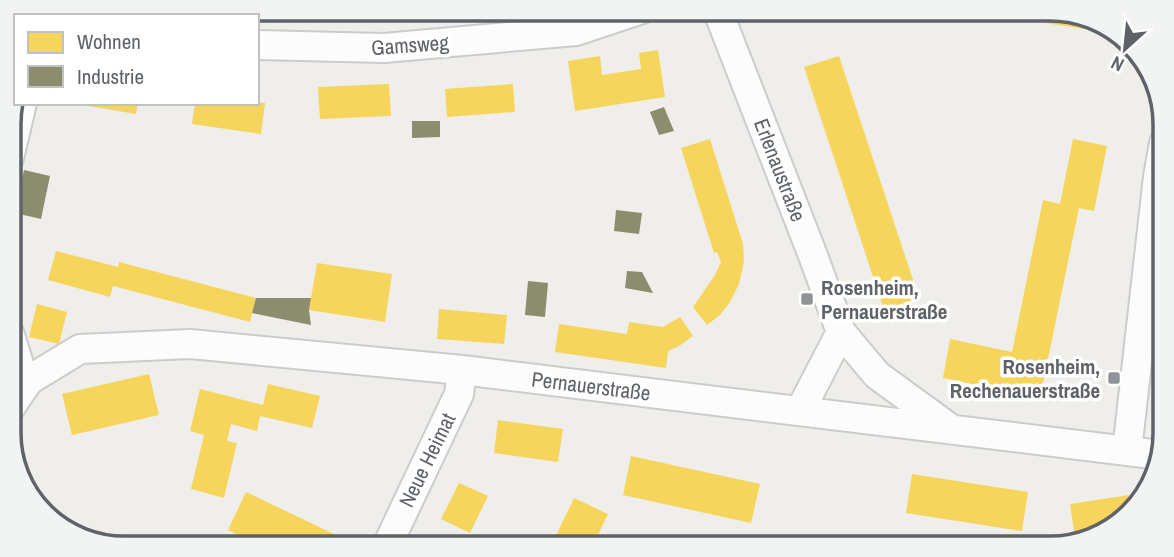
<svg xmlns="http://www.w3.org/2000/svg" width="1174" height="557" viewBox="0 0 1174 557" font-family="'Archivo Narrow',sans-serif">
<style>
.homes{fill:#f6d55c}
.industry{fill:#8c8c6e}
.lines{fill:none;stroke-linecap:round;stroke-linejoin:round}
.street-casing{stroke:#cbcccc;stroke-width:32}
.street{stroke:#fdfcfc;stroke-width:28}
.poi-dot{fill:#919496;stroke:#fff;stroke-width:2.5}
.labels{text-anchor:middle;dominant-baseline:central;stroke-width:7;stroke-linejoin:round;paint-order:stroke}
.street-label{font-size:21px;fill:#5f6368;stroke:#fff}
.poi-label{font-size:21px;font-weight:bold;fill:#5f6368;stroke:#fff;text-anchor:start}
.rim{fill:none;stroke:#5f6368;stroke-width:3.5}
</style>
<rect width="100%" height="100%" fill="#efeeea"/>
<path class="homes" d="M279,9H299L298,14L279,10Z
M473,9H506L507,10L473,14Z
M960,9H1050L1101,20L1117,34L960,10Z
M658,50L665,97L575,111L568,61L600,56L602,75L641,69L639,53Z
M839,56L919,298L884,310L804,67Z
M389,84L391,116L320,119L318,87Z
M513,84L515,112L447,117L445,89Z
M257,102L265,103L261,134L192,124L195,103Z
M82,103H138L136,114L82,105Z
M710,139L743,244L744,261L739,284L730,302L720,315L707,325L693,307L715,275L721,262L717,252L714,253L681,148Z
M1073,139L1107,146L1094,211L1079,208L1040,398L943,378L950,339L1012,352L1043,200L1060,204Z
M56,251L118,267L119,262L256,298L250,322L113,286L110,297L48,280Z
M317,263L392,274L385,322L309,310Z
M37,304L67,312L59,344L29,337Z
M439,309L507,315L504,344L437,339Z
M680,317L693,336L679,346L668,351L666,368L555,352L559,324L627,334L629,322L663,327Z
M149,374L159,415L72,435L62,394Z
M268,384L320,396L312,428L260,416L257,431L231,424L227,441L237,443L224,498L191,489L204,435L190,431L200,389L263,405Z
M498,420L563,429L558,462L494,453Z
M631,456L760,484L751,523L623,495Z
M912,474L1028,492L1022,531L906,513Z
M459,483L488,496L470,533L441,519Z
M246,492L357,545L356,548H265L228,530Z
M1129,495L1131,509L1114,529L1097,535L1075,538L1070,504Z
M574,498L608,514L597,537L592,548H550Z"/>
<path class="industry" d="M664,107L674,131L659,135L650,112Z
M412,121H440V137L412,138Z
M24,170L50,176L41,219L15,213Z
M616,210L642,213L639,234L614,231Z
M627,271L642,272L653,293L625,288Z
M528,281L548,283L545,317L525,315Z
M256,298H311L309,310L311,325L252,313Z"/>
<g class="lines">
<g class="street-casing">
<path id="street" d="M717,9L812,253L841,332L877,375L951,429
M257,45L384,48L576,31L642,9
M9,158L22,103
M10,335L21,371L29,380
M10,408L29,380L80,349L190,344L462,370L1160,455
M800,411L841,332
M1127,451L1158,177L1164,143
M386,548L459,394L462,370"/>
</g>
<use href="#street" class="street"/>
</g>
<g class="poi-dot">
<rect x="800" y="292" width="14" height="14" rx="3.5"/>
<rect x="1107" y="371" width="14" height="14" rx="3.5"/>
</g>
<g class="labels">
<g class="street-label">
<text transform="translate(410 45) rotate(-4)">Gamsweg</text>
<text transform="translate(780 170) rotate(69)">Erlenaustraße</text>
<text transform="translate(591 386) rotate(7)">Pernauerstraße</text>
<text transform="translate(427 460) rotate(-64)">Neue Heimat</text>
</g>
<g class="poi-label">
<text x="821" y="287">Rosenheim,<tspan x="821" dy="24">Pernauerstraße</tspan></text>
<text x="1100" y="366" text-anchor="end">Rosenheim,<tspan x="1100" dy="24">Rechenauerstraße</tspan></text>
</g>
</g>
<path d="M0 0H1174V557H0ZM124 21H1050A103 103 0 0 1 1153 124V433A103 103 0 0 1 1050 536H124A103 103 0 0 1 21 433V124A103 103 0 0 1 124 21Z" fill="#f2f3f3" fill-rule="evenodd"/>
<path class="rim" d="M124 21H1050A103 103 0 0 1 1153 124V433A103 103 0 0 1 1050 536H124A103 103 0 0 1 21 433V124A103 103 0 0 1 124 21Z"/>
<rect x="14" y="14" width="245" height="91" fill="#ffffff" stroke="#bfc1c3" stroke-width="2"/>
<rect x="28" y="32" width="35" height="21" fill="#f6d55c" stroke="#bfc1c3" stroke-width="2"/>
<text x="77" y="49" font-size="21" fill="#5f6368">Wohnen</text>
<rect x="28" y="66" width="35" height="21" fill="#8c8c6e" stroke="#bfc1c3" stroke-width="2"/>
<text x="77" y="84" font-size="21" fill="#5f6368">Industrie</text>
<g transform="translate(1125 49) rotate(207)" stroke="#ffffff" stroke-width="5" paint-order="stroke">
<path d="M0-5L12 26L0 18L-12 26Z" fill="#5f6368"/>
<text y="-10" font-size="19" font-weight="bold" text-anchor="middle" fill="#5f6368">N</text>
</g>
</svg>
